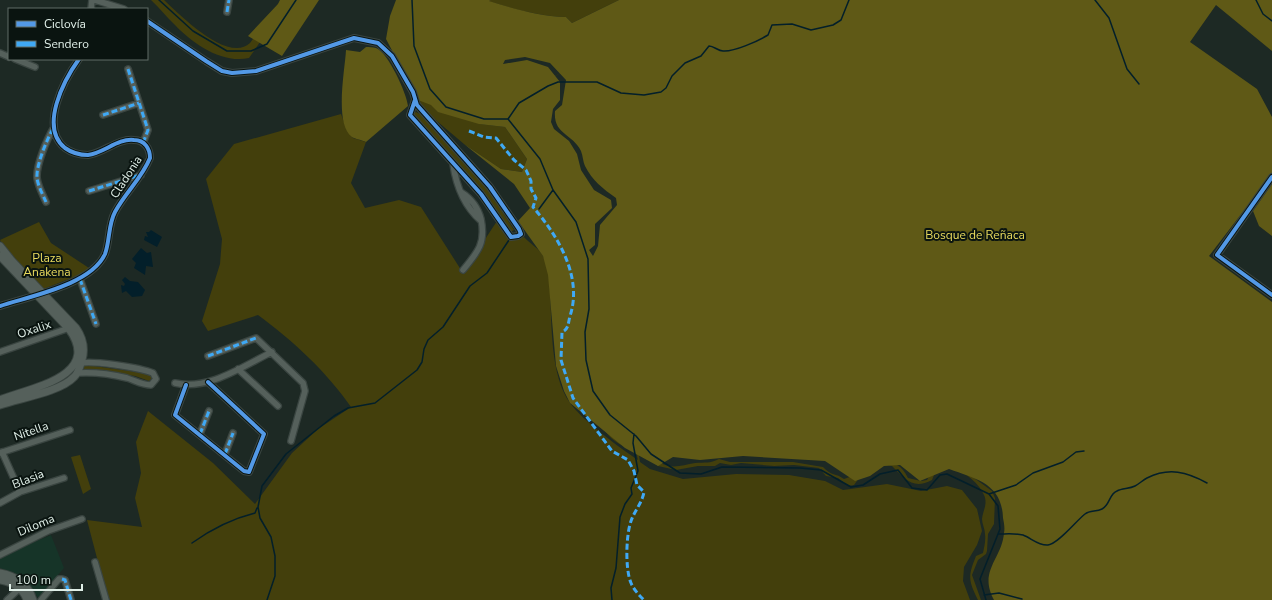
<svg xmlns="http://www.w3.org/2000/svg" width="1272" height="600" viewBox="0 0 1272 600" font-family="'Nunito Sans',sans-serif">
<style>
.built{fill:#163428}
.green{fill:#433f0c}
.forest{fill:#5f5916;fill-rule:evenodd}
.water{fill:#031f2a}
.lines{fill:none;stroke-linecap:round;stroke-linejoin:round}
.stream{stroke:#031f2a;stroke-width:1.5}
.minor-casing{stroke:#3a4541;stroke-width:8}
.tertiary-casing{stroke:#3a4541;stroke-width:9}
.minor{stroke:#55605b;stroke-width:5.5}
.tertiary{stroke:#55605b;stroke-width:7}
.quiet{stroke:#3fa9f5;stroke-width:3;stroke-dasharray:6 3;stroke-linecap:butt}
.cycleway-casing{stroke:#0a1410;stroke-width:6}
.cycleway{stroke:#5399e6;stroke-width:4}
.labels{text-anchor:middle;dominant-baseline:central;stroke-width:4;stroke-linejoin:round;paint-order:stroke}
.street-label{font-size:12px;fill:#e0efe8;stroke:#0a1410}
.park-label{font-size:12px;fill:#ebdc5e;stroke:#0a1410}
</style>
<rect width="100%" height="100%" fill="#1d2924"/>
<path class="built" d="M51,535L64,568L38,598L28,582L17,574L0,568V559L17,549Z"/>
<path class="green" d="M151,0H164C179,14 228,64 250,43L281,0L276,19L249,58C222,64 193,44 175,25C166,17 160,8 151,0Z
M404,0H408L409,23L425,73L433,68L444,87L479,103V109L487,111L507,107L514,104L520,96L541,82L561,73L569,74L583,86L601,90L612,95L619,92L646,98L660,96L676,88L683,73L692,64L718,56L744,61L766,49L794,44L812,45L840,36C855,22 848,14 854,0L852,20L842,35L840,36L815,45L794,44L767,49L744,61L718,57L702,63L693,64L684,74L678,87L674,90L659,98L645,99L622,93L612,96L587,88L577,84L564,73L559,74L541,83L520,97L514,106L489,113C502,118 512,121 518,134L571,215L582,247L591,292L590,313L583,322L577,342L583,355L580,372L589,384L598,411L613,436L631,444L641,452H651C654,455 655,459 659,462C672,470 682,465 695,463C706,462 709,464 719,459L730,462H793L823,467C831,476 836,473 844,479L869,470L874,463C891,461 900,462 908,478L921,481L927,480L933,468L948,464L959,467L992,491L995,498L994,524L988,534L987,551L986,554L978,560L972,575L981,600H978C968,580 968,576 976,556L983,553C984,547 986,541 985,534C985,529 982,524 982,519C983,510 988,504 984,495C977,479 954,463 936,470L932,480C913,490 905,479 892,466C884,463 877,465 873,472L862,474L854,485L848,486L838,478L826,476L819,468L794,465L774,466L741,463L731,465L720,463L715,466H698L676,470L658,466L653,460L639,455L640,462L650,469L683,479L736,474L789,475L825,481L843,490L887,484L921,491L947,486L962,490L977,509L982,531L977,545L964,567L963,581L970,600H108L87,520L142,527L135,498L141,473L136,442L148,411L213,463L255,504L292,453L318,429L351,407C327,372 292,340 258,315L208,331L202,321L220,264L222,239L206,179L234,144L341,114L347,130L353,138L366,142L351,183L365,208L399,200L421,207L463,273L497,221L513,240L524,237C529,243 540,249 543,256C549,266 549,281 550,292C552,325 550,375 570,403C582,420 620,448 638,460L636,452C630,447 621,446 615,441C599,430 595,405 588,389C585,382 578,379 577,371C576,364 580,360 580,353L574,343L577,322L585,305L584,284L578,252L573,236L547,184L511,129L500,122L479,116L480,124L505,127L527,159L522,172L501,169L464,144L425,111L406,84L420,75L405,23Z
M491,0H619L572,23L566,17C539,16 514,9 488,1Z
M416,112L422,115L488,189L514,230L512,231H511L483,192L413,116V113Z
M39,222L51,243L89,268L79,275L41,290L9,256L0,240Z
M87,365L151,374L153,377L149,381L135,376L84,370L83,366Z
M80,455L91,489L83,494L71,457Z"/>
<path class="forest" d="M280,0H319L282,56L248,36L278,4Z
M396,0H491L489,1C515,9 539,16 566,17L572,23L619,0H1272V51L1216,5L1190,42L1257,89L1272,117V174L1209,256L1272,302V600H994C978,571 1002,559 1004,533C1005,528 1004,523 1003,518C1002,484 977,479 949,469L920,481L900,465L884,466L870,476L855,481L825,461L743,456L700,460L673,457L658,466L625,448L570,403L564,391L556,366L548,275L543,256L518,221L530,208L514,184L464,144L501,169L522,172L527,159L505,127L479,124L438,112L431,105L418,100L386,39L390,16ZM525,57L550,63L566,80L562,105L555,111C553,135 572,133 581,151C583,156 583,162 585,166C592,180 603,189 616,198L617,205L600,225L598,246L593,256L589,250L595,245V224L612,208L611,200L594,190L581,170L577,154L569,141L554,129L551,122L553,109L560,100V82L548,67L527,60L503,64L505,60Z
M366,47C369,47 373,47 376,48C388,52 407,94 408,106L366,142C362,140 355,139 352,137C334,124 345,70 346,50L360,52Z
M1272,184V236L1259,226L1253,211Z"/>
<path class="water" d="M151,230L162,237L157,247L144,240L145,236L148,237L146,232H149Z
M141,248L147,253L151,252L153,267L146,266L145,275L134,268L136,263L132,259Z
M125,277L130,281L138,282L145,290L142,296L132,297L126,291L122,293L121,285L124,286L125,284L122,280Z"/>
<g class="lines">
<path class="stream" d="M159,0L193,31L227,51H251L267,44L296,0
M412,0L414,46L430,89L446,107L484,119H508L540,159L553,190L576,222L588,259L589,309L585,332L586,360L593,391L610,415L636,436L651,454L680,473L701,474L722,467L800,468L821,470L851,487L863,485L880,474L898,470L912,488L927,490L940,475L947,474L989,494L998,506L1000,529L980,579L986,600
M1095,0L1109,18L1127,69L1139,84
M1256,0L1263,14L1272,21
M508,119L519,103L548,86L558,82H597L621,93L644,95L661,92L666,88L672,76L685,63L701,56L709,46C714,46 718,51 723,51C734,52 758,41 768,35L772,25L792,24L811,30L833,25L841,20L849,0
M539,209L553,190
M989,494L1016,485L1033,473L1063,462L1076,452L1084,451
M998,534C1006,534 1015,533 1023,535C1031,538 1039,546 1048,545C1058,544 1076,521 1085,514C1090,510 1096,512 1102,509C1110,505 1109,494 1117,491C1122,488 1129,489 1135,486C1139,484 1143,480 1147,478C1169,467 1187,472 1207,483
M192,543C213,528 231,519 255,513L257,508
M984,595L999,593L1022,599
M267,600L275,576V556L271,537L260,518L258,507L262,486L286,454L334,416L348,408L375,403L417,370L422,362L424,349L428,340L443,327L470,286L487,273L509,240
M612,600L611,588L616,568L620,517L625,504L632,494L631,488L638,471L633,443L634,434"/>
<g class="minor-casing">
<path id="minor" d="M95,0L124,9
M91,9L92,0
M227,12L229,0
M147,21L206,61L222,71L232,73L256,71L354,38L378,43L392,56L413,92L417,105L490,187L519,229L521,234L518,236L511,237L481,194L410,115L415,100
M0,53L9,57
M15,59L35,67
M128,69L148,130L143,143
M103,115L139,103
M453,164C456,185 464,206 481,221
M1272,177L1217,255L1272,295
M89,191L141,175
M461,192C472,199 478,207 481,219C486,243 478,252 463,270
M46,202C43,195 38,186 37,178C36,165 47,139 54,127
M80,279L96,324
M0,306C30,296 91,285 105,254C110,241 108,225 115,212C125,193 142,178 150,158C150,149 145,140 134,140C118,138 104,153 88,155C80,155 72,153 65,148C39,127 64,80 79,59
M0,352L72,327
M208,356L256,338L303,383L305,391L291,441
M238,369L278,406
M77,373C93,372 111,374 127,378C136,381 142,385 151,385L156,379L153,373C141,368 88,359 78,364
M175,383C208,391 243,366 272,352
M186,385L175,415L244,471L249,472L264,434L208,382
M200,434L209,411
M2,452L20,492
M0,453L70,430
M225,454L233,433
M0,503L20,492L64,478
M0,555L48,531L82,519
M95,562L106,600
M7,600L19,589
M41,600L59,579H62L65,580L71,600"/>
</g>
<g class="tertiary-casing">
<path id="tertiary" d="M0,246L12,261L76,328C83,338 85,349 82,360C80,366 79,372 74,377C60,392 20,398 0,405
M0,256L69,329C103,376 31,388 2,399
M0,573C16,576 28,584 33,600
M0,580C12,582 23,588 27,600"/>
</g>
<use href="#minor" class="minor"/>
<use href="#tertiary" class="tertiary"/>
<path class="quiet" d="M227,12L229,0
M128,69L148,130L143,143
M103,115L139,103
M469,131L484,137L496,138L514,160L526,170L531,181V189L536,198L533,207C558,236 583,277 570,316C568,323 569,329 562,332L561,360L573,398L612,451L628,460L634,471L637,485L644,492C642,503 635,510 631,521C626,535 625,569 631,583C634,590 639,595 644,600
M89,191L140,175
M46,202C43,195 38,186 37,178C36,165 47,139 54,127
M80,279L96,324
M208,356L256,338
M200,434L209,411
M225,454L233,433
M62,579L65,580L71,600"/>
<g class="cycleway-casing">
<path id="cycleway" d="M147,21L206,61L222,71L232,73L256,71L354,38L378,43L392,56L413,92L417,105L490,187L519,229L521,234L518,236L511,237L481,194L410,115L415,100
M1272,177L1217,255L1272,295
M0,306C30,296 91,285 105,254C110,241 108,225 115,212C125,193 142,178 150,158C150,149 145,140 134,140C118,138 104,153 88,155C80,155 72,153 65,148C39,127 64,80 79,59
M186,385L175,415L244,471L249,472L264,434L208,382"/>
</g>
<use href="#cycleway" class="cycleway"/>
</g>
<g class="labels">
<g class="street-label">
<text transform="translate(126 177) rotate(-57)">Cladonia</text>
<text transform="translate(34 329) rotate(-18)">Oxalix</text>
<text transform="translate(31 431) rotate(-19)">Nitella</text>
<text transform="translate(28 479) rotate(-21)">Blasia</text>
<text transform="translate(36 525) rotate(-23)">Diloma</text>
</g>
<g class="park-label">
<text x="975" y="235">Bosque de Reñaca</text>
<text x="47" y="258">Plaza<tspan x="47" dy="14">Anakena</tspan></text>
</g>
</g>
<rect x="8" y="8" width="140" height="52" fill="#0a1410" stroke="#606c66"/>
<rect x="16" y="21" width="20" height="6" fill="#5399e6" stroke="#606c66"/>
<text x="44" y="28" font-size="12" fill="#e0efe8">Ciclovía</text>
<rect x="16" y="41" width="20" height="6" fill="#3fa9f5" stroke="#606c66"/>
<text x="44" y="48" font-size="12" fill="#e0efe8">Sendero</text>
<path d="M10 584v6h72v-6" fill="none" stroke="#e0efe8" stroke-width="2"/>
<text x="16" y="584" font-size="12" fill="#e0efe8" stroke="#0a1410" stroke-width="3" paint-order="stroke">100 m</text>
</svg>
